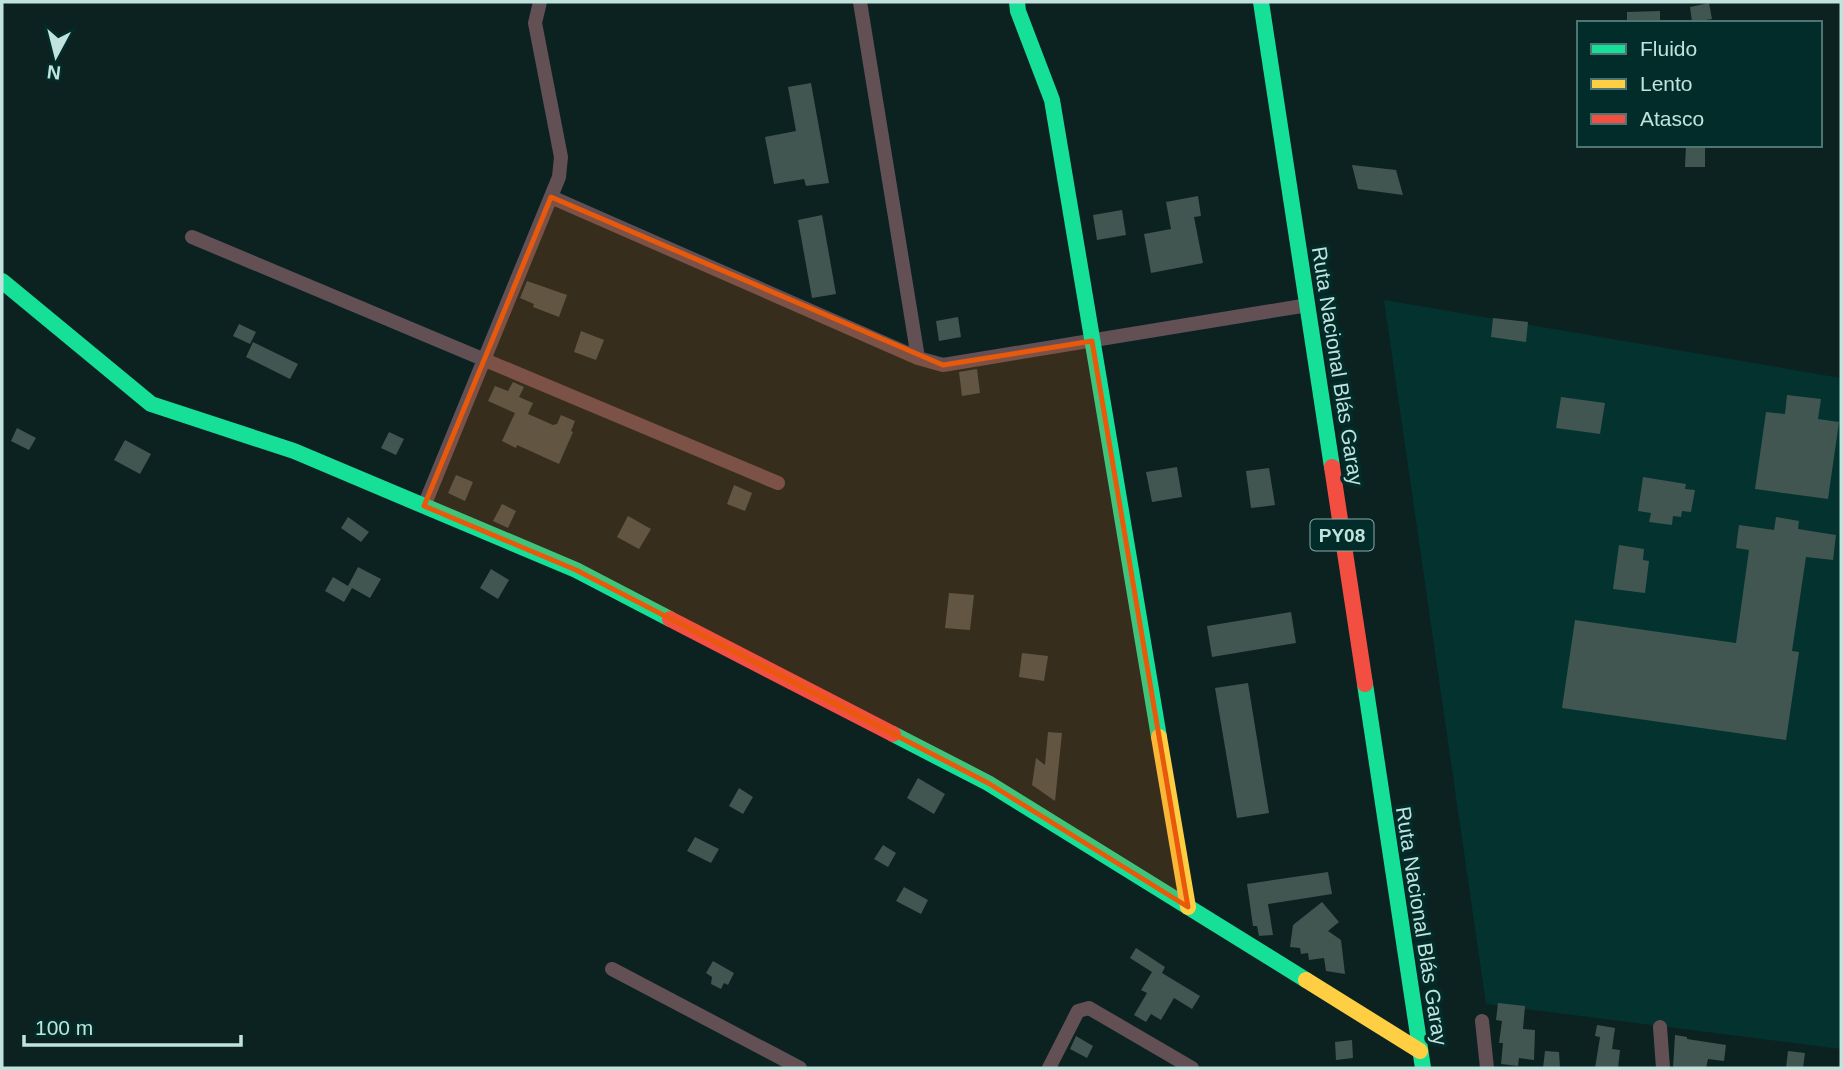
<svg xmlns="http://www.w3.org/2000/svg" width="1843" height="1070" viewBox="0 0 1843 1070" font-family="Helvetica,sans-serif">
<style>
.built{fill:#03322f}
.building{fill:#415651}
.lines{fill:none;stroke-linecap:round;stroke-linejoin:round}
.street{stroke:#635055;stroke-width:14}
.fast{stroke:#16e098;stroke-width:16}
.slow{stroke:#ffcf43;stroke-width:16}
.jam{stroke:#f24e42;stroke-width:16}
.marked{fill:#e8590c;fill-opacity:0.2;stroke:#e8590c;stroke-width:5;stroke-linejoin:round}
.labels{text-anchor:middle;dominant-baseline:central;stroke-width:7;stroke-linejoin:round;paint-order:stroke}
.shield{fill:#022c29;stroke:#87aca8;stroke-width:2}
.shield-label{font-size:19px;font-weight:bold;fill:#c0e3de}
.street-label{font-size:21px;fill:#c0e3de;stroke:#022c29}
</style>
<rect width="100%" height="100%" fill="#0c2221"/>
<path class="built" d="M1384,300L1841,378V1049L1486,1004Z"/>
<path class="building" d="M1709,3L1712,19L1692,22L1690,7Z
M1660,11V23H1627V12Z
M811,83L829,183L806,186L804,179L774,184L765,137L796,131L788,87Z
M1686,145H1705V167H1685Z
M1352,165L1396,170L1403,195L1358,189Z
M1198,196L1201,216L1194,217L1203,263L1151,273L1144,234L1171,229L1166,202Z
M1122,210L1126,235L1097,240L1093,215Z
M822,215L836,294L812,298L798,220Z
M527,281L567,295L559,317L533,307L534,304L520,298Z
M958,317L961,337L939,341L936,321Z
M1493,318L1528,322L1526,342L1491,337Z
M239,324L256,332L250,344L233,336Z
M581,331L604,340L596,360L574,352Z
M253,342L298,364L290,379L246,357Z
M977,369L980,393L962,396L959,372Z
M513,382L524,387L519,397L533,403L528,414L553,425L557,424L561,415L575,421L571,431L573,432L559,464L517,445L516,448L502,441L515,413L488,401L495,386L508,391Z
M1787,395L1821,399L1818,419L1839,422L1828,499L1755,489L1766,412L1785,414Z
M1561,397L1605,403L1600,434L1556,428Z
M17,428L36,438L29,450L11,441Z
M389,432L404,439L396,455L381,448Z
M125,440L151,454L140,474L114,460Z
M1177,467L1182,497L1152,502L1146,472Z
M1269,468L1275,505L1251,508L1246,471Z
M456,475L473,482L465,501L448,493Z
M1643,477L1686,484L1685,489L1695,490L1691,512L1682,511L1681,517L1673,516L1672,525L1649,522L1651,513L1638,511Z
M734,485L752,493L745,511L727,504Z
M502,504L516,511L508,528L493,521Z
M628,516L651,529L639,549L617,537Z
M348,517L369,532L361,542L341,528Z
M1776,517L1799,521L1798,529L1836,535L1833,560L1806,557L1792,651L1799,652L1786,740L1562,708L1575,620L1736,643L1749,550L1736,548L1739,525L1774,530Z
M1619,545L1644,549L1643,560L1649,561L1645,593L1613,589Z
M358,567L381,579L370,598L352,588L344,602L325,591L333,577L348,586Z
M491,569L509,580L498,599L480,588Z
M949,593L974,595L970,630L945,628Z
M1291,612L1296,643L1212,657L1207,626Z
M1022,653L1048,656L1044,681L1019,677Z
M1248,683L1269,813L1237,818L1215,688Z
M1048,732L1062,733L1055,801L1032,785L1036,758L1045,765Z
M918,778L945,794L934,814L907,798Z
M739,788L753,797L743,814L729,806Z
M695,837L719,849L711,863L687,851Z
M883,845L896,853L888,867L874,859Z
M1328,872L1332,894L1268,904L1273,935L1259,936L1257,926H1253L1247,884Z
M904,887L928,900L921,914L896,901Z
M1322,902L1339,922L1328,931L1341,940L1345,974L1326,971L1324,958L1309,960L1308,953L1301,954L1300,948L1290,947L1293,925Z
M1136,948L1165,967L1162,973L1200,996L1192,1009L1174,998L1161,1020L1151,1014L1146,1022L1134,1015L1147,993L1141,990L1152,972L1130,958Z
M713,961L734,973L728,985L724,983L721,989L711,984L712,977L706,973Z
M1498,1003L1525,1006L1523,1029L1535,1030L1534,1060L1519,1058L1518,1066L1501,1064L1503,1043H1499L1502,1021L1496,1020Z
M1597,1025L1615,1028L1612,1049L1620,1050L1618,1068H1595L1600,1037L1595,1036Z
M1675,1035L1687,1037V1039L1726,1045L1724,1061L1708,1059L1706,1068H1673Z
M1076,1036L1093,1046L1087,1058L1070,1049Z
M1352,1040L1353,1058L1336,1060L1335,1042Z
M1545,1051L1559,1052L1560,1068H1543Z
M1788,1051L1805,1053L1803,1068H1786Z"/>
<g class="lines">
<path class="street" d="M860,2L918,358
M551,197L918,358L943,365L1308,305
M192,237L778,483
M424,506L559,177L561,157L535,23L540,2
M612,969L800,1068
M1482,1021L1487,1068
M1660,1027L1663,1068
M1049,1068L1078,1011L1089,1008L1192,1068"/>
<path class="fast" d="M1017,2L1018,11L1052,100L1159,737
M1261,2L1332,467
M2,281L151,404L294,451L576,570L670,619
M1365,684L1423,1068
M893,734L988,783L1306,980"/>
<path class="slow" d="M1159,737L1188,907
M1306,980L1420,1051"/>
<path class="jam" d="M1332,467L1365,684
M670,619L893,734"/>
</g>
<path class="marked" d="M551,197L943,365L1092,341L1188,907L988,783L576,570L424,506Z"/>
<g class="labels">
<rect class="shield" x="1310.5" y="519.5" width="63" height="31" rx="5"/>
<g class="shield-label">
<text x="1342" y="535">PY08</text>
</g>
<g class="street-label">
<text transform="translate(1338 366) rotate(81)">Ruta Nacional Blás Garay</text>
<text transform="translate(1422 926) rotate(81)">Ruta Nacional Blás Garay</text>
</g>
</g>
<rect width="1843" height="1070" fill="none" stroke="#c0e3de" stroke-width="7"/>
<rect x="1577" y="21" width="245" height="126" fill="#022c29" stroke="#4e7571" stroke-width="2"/>
<rect x="1591" y="44" width="35" height="10" fill="#16e098" stroke="#4e7571" stroke-width="2"/>
<text x="1640" y="56" font-size="21" fill="#c0e3de">Fluido</text>
<rect x="1591" y="79" width="35" height="10" fill="#ffcf43" stroke="#4e7571" stroke-width="2"/>
<text x="1640" y="91" font-size="21" fill="#c0e3de">Lento</text>
<rect x="1591" y="114" width="35" height="10" fill="#f24e42" stroke="#4e7571" stroke-width="2"/>
<text x="1640" y="126" font-size="21" fill="#c0e3de">Atasco</text>
<g transform="translate(56 56) rotate(187)" stroke="#022c29" stroke-width="5" paint-order="stroke">
<path d="M0-5L12 26L0 18L-12 26Z" fill="#c0e3de"/>
<text y="-10" font-size="19" font-weight="bold" text-anchor="middle" fill="#c0e3de">N</text>
</g>
<path d="M24 1035v10h217v-10" fill="none" stroke="#c0e3de" stroke-width="3.5"/>
<text x="35" y="1035" font-size="21" fill="#c0e3de" stroke="#022c29" stroke-width="5" paint-order="stroke">100 m</text>
</svg>
